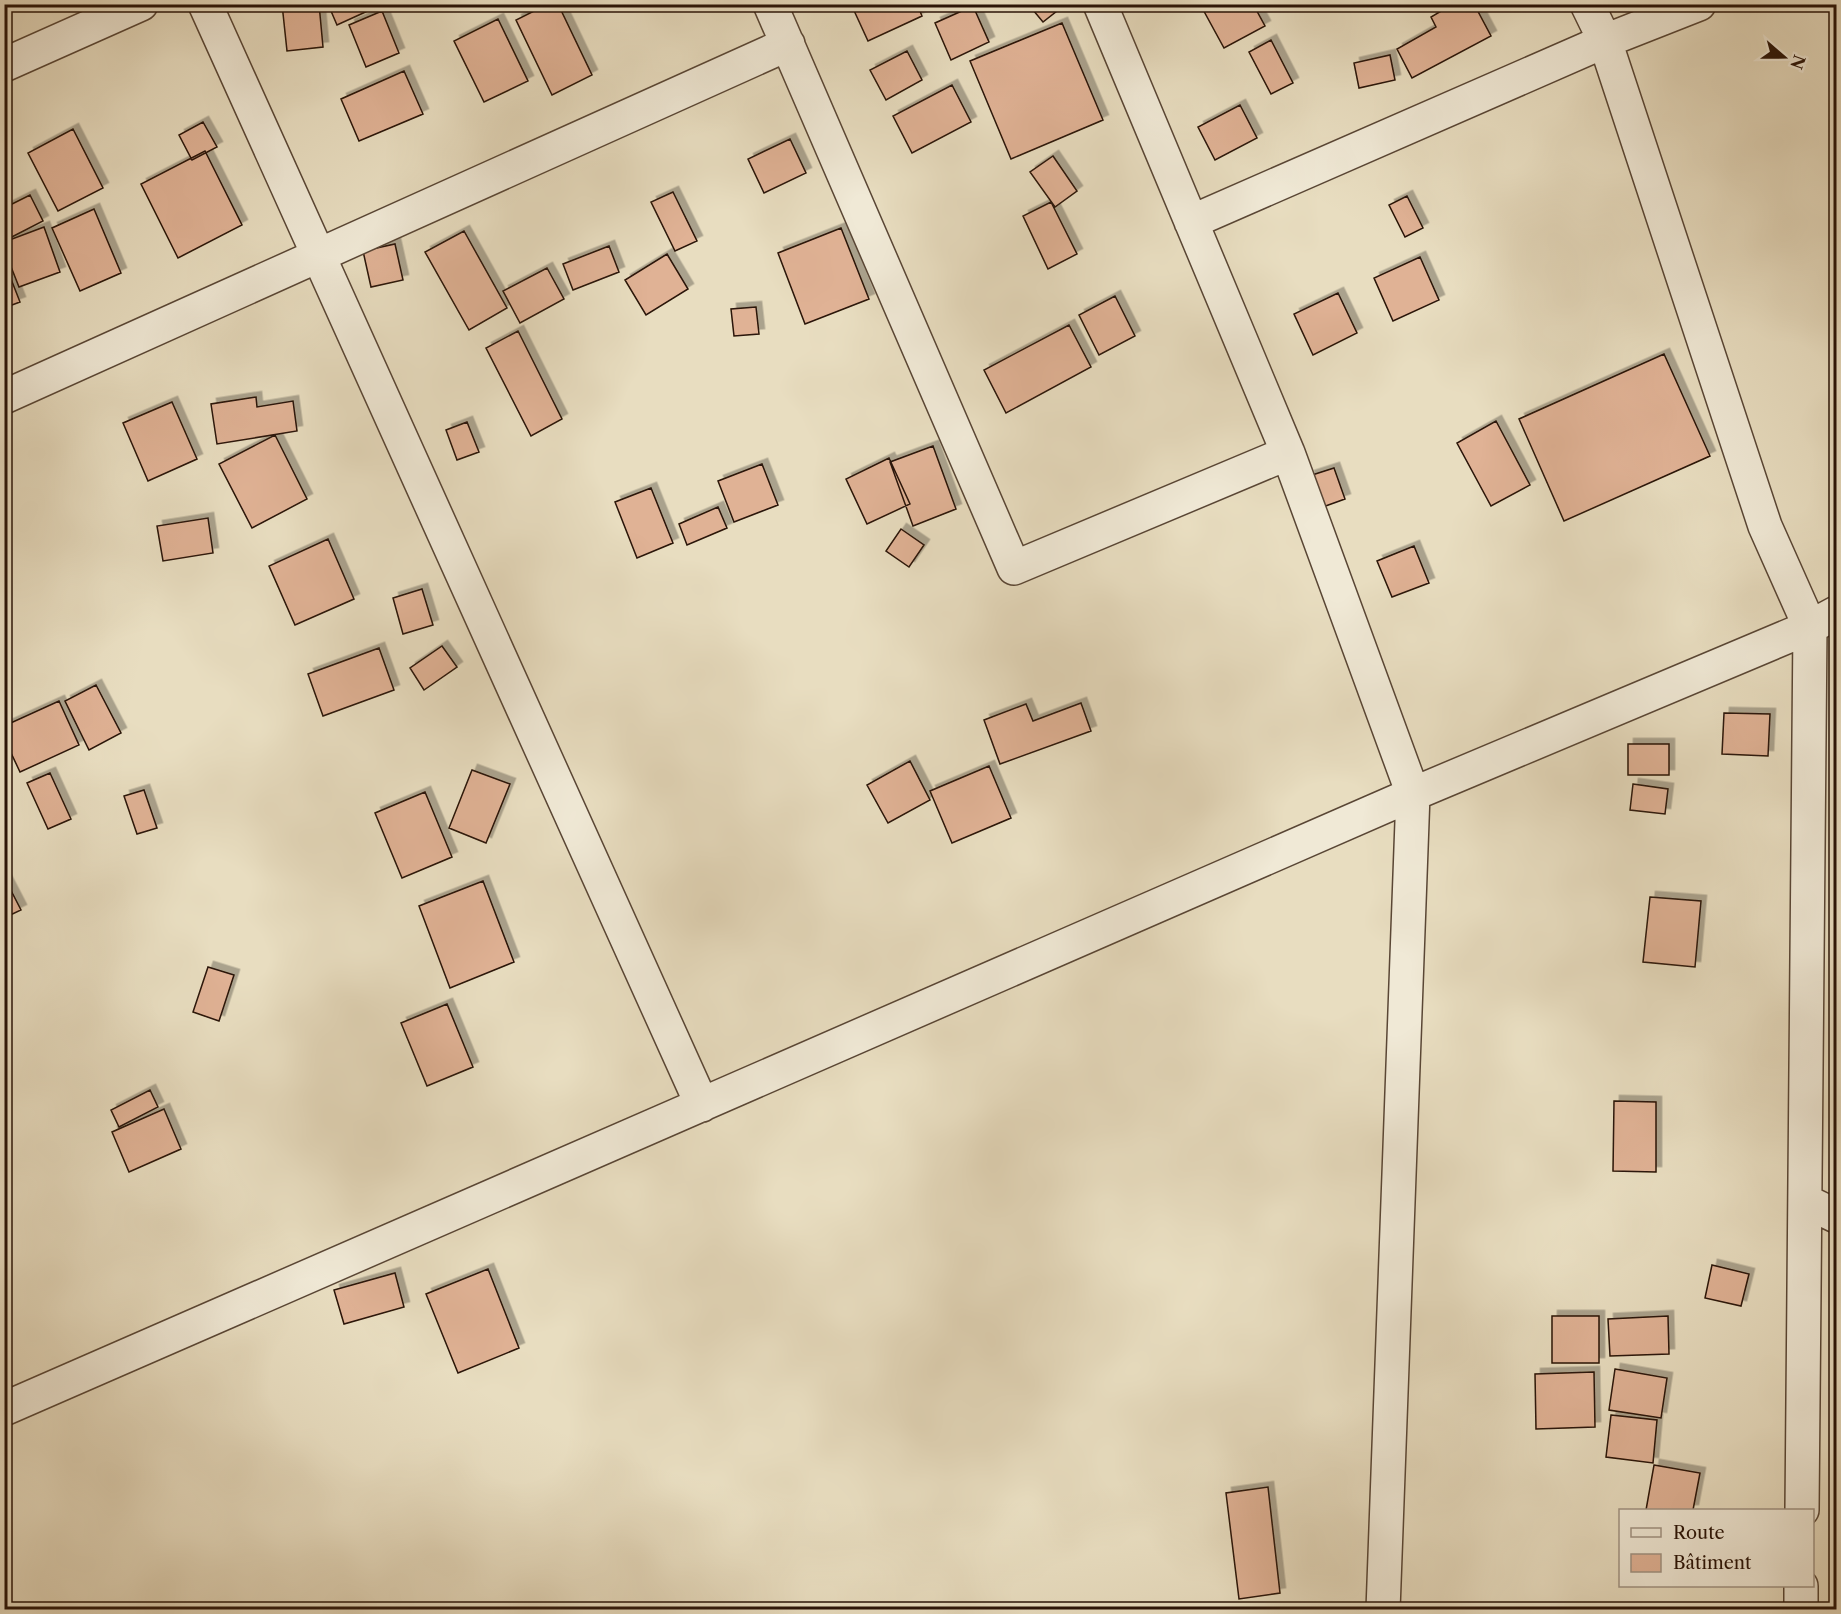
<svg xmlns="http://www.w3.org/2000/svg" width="1841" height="1614" viewBox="0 0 1841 1614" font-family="'Libre Caslon Text',serif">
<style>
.building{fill:#e0b295;stroke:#291307;stroke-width:1.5;filter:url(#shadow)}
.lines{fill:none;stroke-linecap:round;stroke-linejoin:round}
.minor-casing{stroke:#594635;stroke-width:36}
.minor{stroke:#f0e9d6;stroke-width:33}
</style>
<defs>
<filter id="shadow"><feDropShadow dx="5.5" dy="-5.5" stdDeviation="0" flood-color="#0004"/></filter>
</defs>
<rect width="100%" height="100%" fill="#e8ddc0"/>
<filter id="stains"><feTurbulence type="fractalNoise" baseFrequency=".00333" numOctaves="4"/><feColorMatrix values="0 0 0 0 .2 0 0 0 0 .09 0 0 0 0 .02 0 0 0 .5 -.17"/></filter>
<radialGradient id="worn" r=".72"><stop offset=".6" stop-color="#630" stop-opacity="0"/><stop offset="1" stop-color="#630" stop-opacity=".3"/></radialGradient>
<path class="building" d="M282,4H319L323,47L287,51Z
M328,4H370L372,9L337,25Z
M548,4H558L592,75L552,95L516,20Z
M851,4H917L922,16L868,41Z
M1028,4H1060L1062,7L1043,22Z
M1200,4H1253L1265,26L1224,48Z
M1453,4H1474L1491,36L1412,78L1397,49L1436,27L1431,17Z
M973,6L989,42L951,60L935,23Z
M382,11L399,53L366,67L349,25Z
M498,19L528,81L484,102L454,41Z
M1062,23L1103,120L1011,159L970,61Z
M1271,40L1293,83L1271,94L1249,52Z
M907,51L922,80L886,100L870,70Z
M1390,55L1395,80L1359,88L1354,63Z
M404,71L423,114L359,141L341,99Z
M952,85L971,122L912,153L893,116Z
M1240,105L1257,138L1215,160L1198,127Z
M203,122L217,147L192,160L179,135Z
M73,129L103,188L58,211L28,153Z
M790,139L806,173L764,193L748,159Z
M205,151L242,225L178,258L141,184Z
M1053,156L1077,191L1055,207L1030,172Z
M673,192L697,241L675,251L651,202Z
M30,195L43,221L4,241V208Z
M1407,196L1423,228L1405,237L1389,205Z
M1051,202L1077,254L1048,269L1023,216Z
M94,209L121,273L80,291L52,228Z
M44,227L60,272L19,287L4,249V242Z
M841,228L869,299L805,324L778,253Z
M464,231L507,308L469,330L425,252Z
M395,244L403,280L371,287L363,251Z
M609,246L619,272L573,290L563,264Z
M667,254L688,289L646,315L625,280Z
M1420,257L1439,300L1393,321L1374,278Z
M4,261L20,302L4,308Z
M547,268L564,299L520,323L503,291Z
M1338,293L1357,333L1313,355L1294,314Z
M1115,296L1135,336L1099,355L1079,315Z
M756,307L759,334L734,336L731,309Z
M1069,325L1091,367L1006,413L984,370Z
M518,331L562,419L531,436L486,348Z
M1664,354L1710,456L1564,521L1519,419Z
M256,397L257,407L293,401L297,431L217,444L211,404Z
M172,402L197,459L148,481L123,423Z
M1496,421L1530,485L1491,506L1457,443Z
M467,422L479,452L457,460L446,430Z
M275,435L307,499L252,528L219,464Z
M933,446L956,509L913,526L890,462Z
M889,458L910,504L867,524L846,479Z
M762,464L778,505L734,522L718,481Z
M1334,468L1345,499L1320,508L1309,476Z
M651,488L673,543L637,558L615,502Z
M718,507L727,528L687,545L679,524Z
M208,518L213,553L163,561L157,526Z
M901,529L924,545L909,567L886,551Z
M328,539L354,599L295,625L269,566Z
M1414,546L1429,583L1392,597L1377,561Z
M422,589L433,625L403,634L393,598Z
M442,646L457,667L424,690L410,668Z
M379,648L394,690L323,716L308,674Z
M96,685L121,733L89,750L65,701Z
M59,701L79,745L20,772L4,738V726Z
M1081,703L1091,731L1000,764L984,720L1026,704L1033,721Z
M1724,713L1770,714L1768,756L1722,754Z
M1628,744H1669V775H1628Z
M910,761L930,800L888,823L867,785Z
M989,766L1011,818L952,843L930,791Z
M472,770L510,784L486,843L449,828Z
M50,773L71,819L48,829L27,783Z
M1633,784L1668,789L1665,814L1630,810Z
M144,790L157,828L137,834L124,796Z
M425,792L452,857L402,878L375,813Z
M4,877L21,910L4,918Z
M483,881L514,962L450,988L419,906Z
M1650,897L1701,901L1695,967L1643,962Z
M208,967L234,975L219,1021L193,1012Z
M447,1004L473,1067L427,1086L401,1023Z
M150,1090L158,1107L119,1127L111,1110Z
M1614,1101L1656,1102V1172L1613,1171Z
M164,1109L181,1149L129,1172L112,1132Z
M1712,1265L1749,1274L1741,1306L1705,1298Z
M488,1269L519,1348L458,1373L426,1294Z
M395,1273L404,1307L344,1324L334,1290Z
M1552,1316H1599V1363H1552Z
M1668,1316L1669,1354L1610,1356L1608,1319Z
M1615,1369L1667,1378L1661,1418L1609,1410Z
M1594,1372L1595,1427L1536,1429L1535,1374Z
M1611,1415L1657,1420L1653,1463L1606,1457Z
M1654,1465L1700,1473L1693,1510H1646Z
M1268,1487L1280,1593L1239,1599L1226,1493Z"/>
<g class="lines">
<g class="minor-casing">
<path id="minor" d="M205,4L702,1105
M770,4L1014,568L1288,453
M1100,4L1288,453L1413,794L1383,1610
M1587,4L1605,41L1765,526L1810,627L1802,1510
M4,65L141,4
M1191,222L1605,41L1699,4
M4,397L788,44
M1805,1201L1836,1216
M4,1409L1413,794L1810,627L1836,613
M1801,1610V1586"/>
</g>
<use href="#minor" class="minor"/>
</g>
<rect width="1841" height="1614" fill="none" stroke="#e8ddc0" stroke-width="24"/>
<rect x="6" y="6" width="1829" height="1602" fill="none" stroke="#291307" stroke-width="3"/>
<rect x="12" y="12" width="1817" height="1590" fill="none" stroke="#291307" stroke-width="1.5"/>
<rect x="1619" y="1509" width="195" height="78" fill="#f0e9d6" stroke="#a09383" stroke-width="1.5"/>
<rect x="1631" y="1528" width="30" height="9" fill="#f0e9d6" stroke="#a09383" stroke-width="1.5"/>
<text x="1673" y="1539" font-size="18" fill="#291307">Route</text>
<rect x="1631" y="1554" width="30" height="18" fill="#e0b295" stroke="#a09383" stroke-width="1.5"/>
<text x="1673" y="1569" font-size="18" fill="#291307">Bâtiment</text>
<g transform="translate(1784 57) rotate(110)" stroke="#f0e9d6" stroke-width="4.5" paint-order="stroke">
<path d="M0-4.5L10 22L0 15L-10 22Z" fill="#291307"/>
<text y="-9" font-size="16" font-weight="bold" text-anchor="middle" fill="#291307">N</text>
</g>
<rect width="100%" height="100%" filter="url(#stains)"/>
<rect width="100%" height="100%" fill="url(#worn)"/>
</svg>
